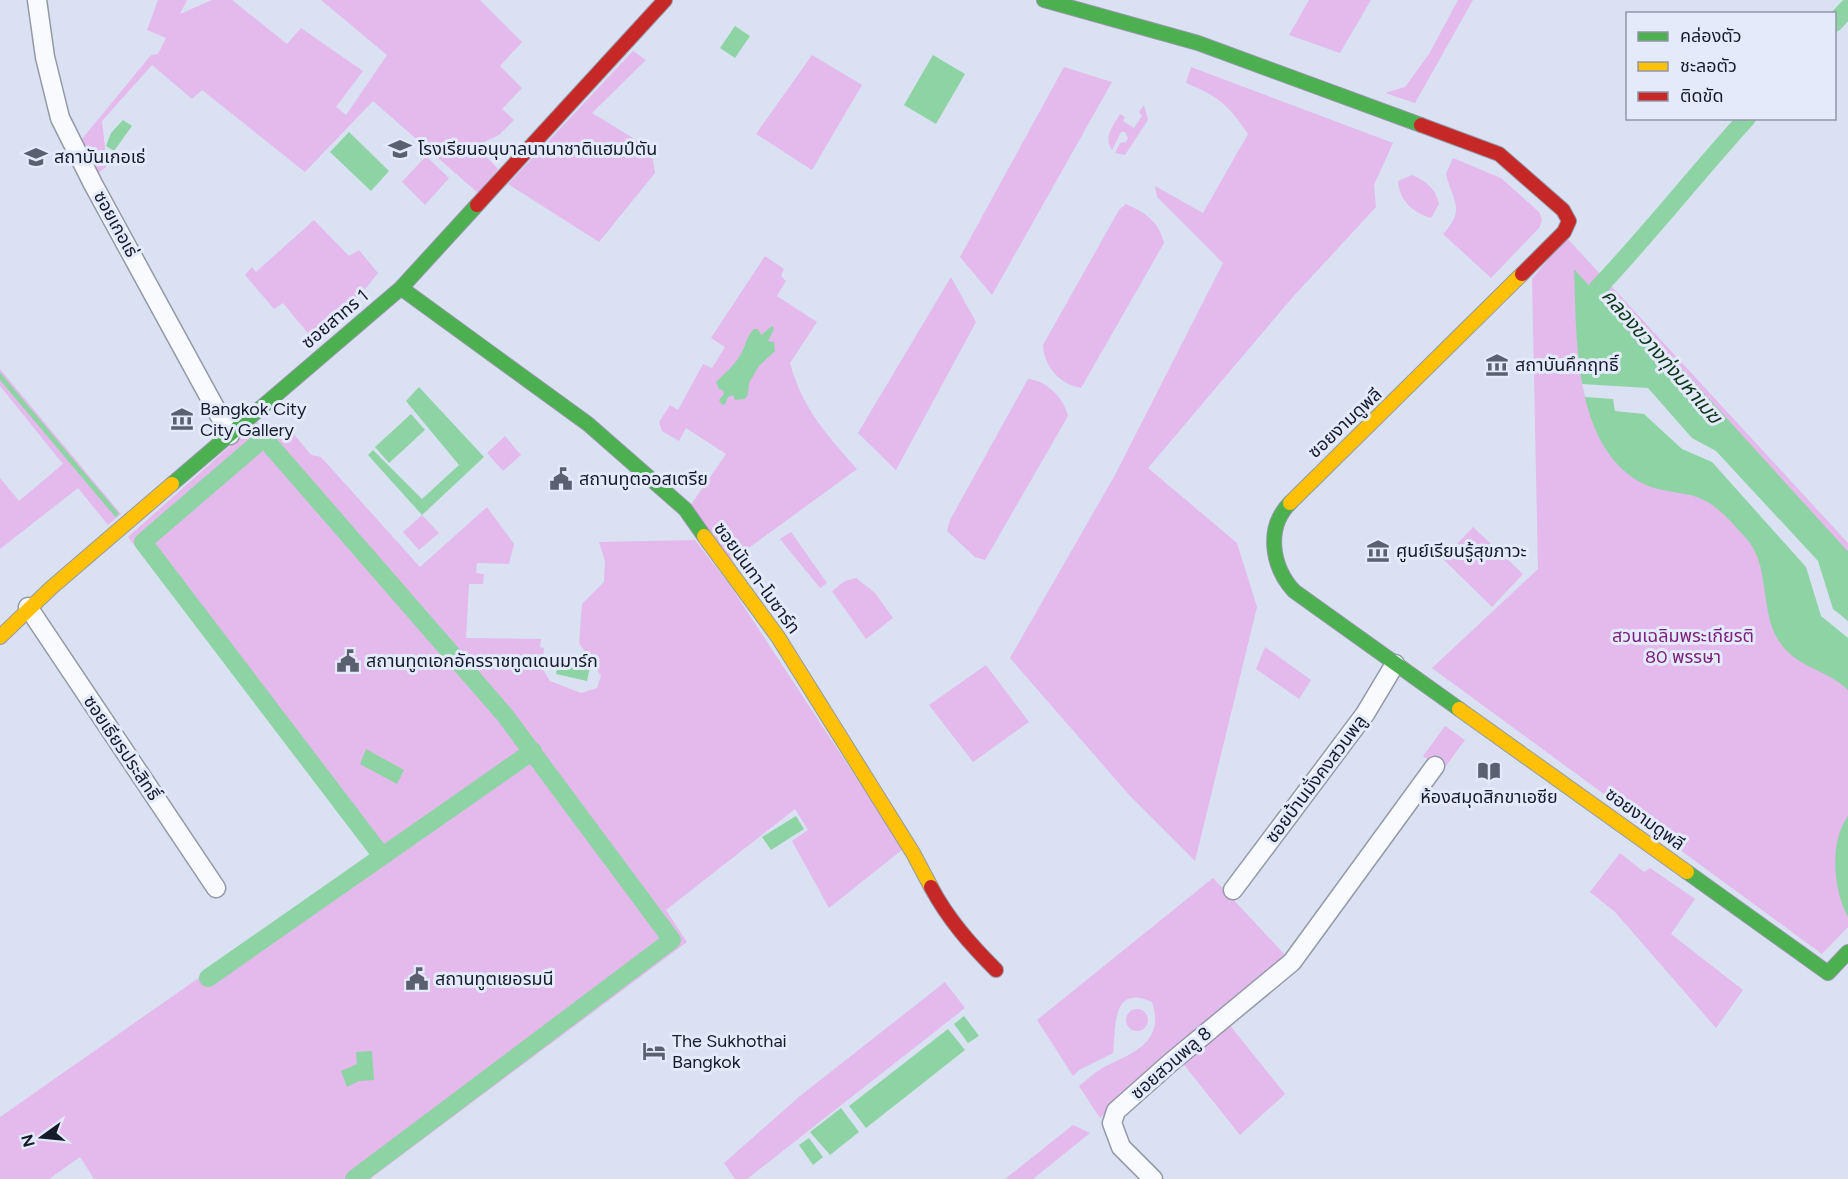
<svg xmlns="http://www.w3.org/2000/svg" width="1848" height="1179" viewBox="0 0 1848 1179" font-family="Figtree,'Noto Sans Thai',sans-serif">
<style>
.green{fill:#e4b9ec}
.water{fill:#8ed3a4}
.pier{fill:#dae1f2}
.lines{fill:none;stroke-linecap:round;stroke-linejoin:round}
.stream{stroke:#8ed3a4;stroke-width:5}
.canal{stroke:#8ed3a4;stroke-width:18}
.street-casing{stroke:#9399a7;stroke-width:21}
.fast-casing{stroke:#9399a7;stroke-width:16}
.slow-casing{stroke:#9399a7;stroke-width:16}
.jam-casing{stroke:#9399a7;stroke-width:16}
.street{stroke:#f9fafd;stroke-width:18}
.fast{stroke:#4caf50;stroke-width:14}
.slow{stroke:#ffc107;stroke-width:14}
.jam{stroke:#c62828;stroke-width:14}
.labels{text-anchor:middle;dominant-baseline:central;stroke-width:6;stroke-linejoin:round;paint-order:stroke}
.poi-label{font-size:18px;fill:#161b2a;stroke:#e3eafa;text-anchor:start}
.street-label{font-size:18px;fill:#161b2a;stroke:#e3eafa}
.park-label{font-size:18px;fill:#801e7d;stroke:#e3eafa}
.water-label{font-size:20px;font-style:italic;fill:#0d3518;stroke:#e3eafa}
</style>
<rect width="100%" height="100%" fill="#dae1f2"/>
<path class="green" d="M158,0H187L180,14L212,0H232L287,44L301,28L363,71L336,107L346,115L387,55L321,0H480L522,42L500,66L522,88L502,109L514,120L499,135L476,146L498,169L478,193L373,101L305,172L202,90L192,99L152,65L102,121L107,166L96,175L81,149L82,139L151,55L158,54L166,38L147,30Z
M1309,0H1371L1340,53L1289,35Z
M1458,0H1473L1415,103L1385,93L1405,87L1429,54Z
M633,51L646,60L592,113L651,149L655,173L599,242L508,184Z
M812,55L862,85L812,170L756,134Z
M1064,67L1112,82L992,295L960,257Z
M1191,67L1393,143L1374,185L1376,207L1291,299L1148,468L1237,543L1257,607L1195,861L1130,796L1010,658L1115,475L1223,263L1157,197L1155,186L1203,213L1248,134C1229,105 1218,96 1186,83Z
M1144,105L1148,120L1125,155L1115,153L1120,143L1126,142L1128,138L1125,132H1121L1112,150C1103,137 1113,126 1120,114L1125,117L1123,121L1134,128L1142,116L1139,112Z
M426,156L449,178L425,205L402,182Z
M1453,158L1501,178L1539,212L1542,220L1539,228L1491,278L1443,234C1466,210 1453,202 1446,174Z
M1412,175C1426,181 1436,189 1439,204L1431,218C1413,213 1399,200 1398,181Z
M1126,204C1145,213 1159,221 1164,243L1081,388C1060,384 1044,367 1043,345L1119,210Z
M314,220L349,256L359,250L378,273L362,293L311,337L283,303L274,309L245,275L252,267L256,272Z
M1566,237L1848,543V927L1822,954L1432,668L1538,569L1532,279Z
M765,256L784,269L781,276L786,281L777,296L817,322L790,363C802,408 827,435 857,469L731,561L690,506L726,454L686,428L679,441L662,431L659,422L670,405L678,410L703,364L712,368L725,347L711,338Z
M951,277L976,322L896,470L858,433Z
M0,369L121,514L108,525L78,488L0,549V478L19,501L63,464L0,386Z
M1028,379C1046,380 1064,398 1068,416L985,560L975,557L947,531L950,520Z
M257,422L267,433L274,428L286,439L293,433L311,455L321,457L420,567L487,507L514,544L509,564L477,563L476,573L484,574L483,584H469L466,638L541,639L540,647L544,648L542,668L550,681L581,693L597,688L601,676L579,643L582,604L604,582L605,561L599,542L695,540L729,584L903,849L829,908L792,841L808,830L795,809L666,910L687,942L370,1179H94L80,1157L49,1179H0V1117L373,856L128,537Z
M505,436L521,455L503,471L487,453Z
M422,515L439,533L419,550L403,532Z
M1473,527L1523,574L1492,607L1443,559Z
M791,532L827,583L820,588L780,539Z
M856,578L875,593L893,618L866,639L832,591L845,581Z
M1265,647L1311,680L1299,699L1256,669Z
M986,665L1029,722L973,762L929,705Z
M1445,726L1465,740L1443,770L1423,756Z
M1620,853L1644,872L1650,868L1695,899L1671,934L1743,990L1716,1028L1615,912L1590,892Z
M1213,878L1287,957L1196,1031L1100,1118L1079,1086C1087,1080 1096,1071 1106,1066C1135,1052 1165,1041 1152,1002C1112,984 1116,1025 1113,1053L1079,1070L1073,1076L1037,1020Z
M945,982L965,1008L747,1179H735L724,1163L800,1096Z
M1126 1020a11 11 0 1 1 22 0a11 11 0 1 1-22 0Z
M1228,1023L1285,1094L1240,1135L1181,1061Z
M1073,1125L1090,1133L1033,1179H1005Z"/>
<path class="water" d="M735,26L750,36L735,58L720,48Z
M933,55L965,74L936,124L904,105Z
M123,120L132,126L114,151L106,146L111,133Z
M349,132L389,171L371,191L330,152Z
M1574,269L1848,574V690C1828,670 1798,668 1781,644C1758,613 1772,567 1746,538C1732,523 1717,504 1697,497C1682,492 1664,492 1648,486C1572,452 1577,338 1574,269Z
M772,326L774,329L768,341L774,342L775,351L759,366L749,383L748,394L745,399L735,400L733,395L728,397L725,404L722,405L719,400L724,394L723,390L719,389L716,382C725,373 734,366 741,354C746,345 746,337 754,329H758L761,335Z
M419,387L484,457L422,515L368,455L373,450L422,499L459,465L406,401Z
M411,414L425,430L389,463L375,447Z
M559,659L590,667L587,681L556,674Z
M366,749L404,770L397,784L360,764Z
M796,816L804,829L771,850L762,837Z
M1848,816V917C1833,890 1829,842 1848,816Z
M964,1016L979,1036L968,1043L954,1024Z
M948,1029L965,1050L866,1128L849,1106Z
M372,1051L374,1080L359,1081L347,1087L341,1071L357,1064L356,1052Z
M841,1108L859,1132L830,1155L810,1132Z
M809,1138L823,1157L813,1165L799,1145Z"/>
<path class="pier" d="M1582,384L1648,388L1692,438L1716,451L1818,561L1833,609L1848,621V638L1821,616L1806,567L1712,462L1682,449L1644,414L1615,411L1613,399L1585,397Z"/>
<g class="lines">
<path class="stream" d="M0,376L116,514"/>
<path class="canal" d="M1834,23L1848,8
M1747,118C1696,174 1649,234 1597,289L1848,565
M208,978L533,751
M354,1179L672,940L504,714L264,438L143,542L382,856"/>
<g class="street-casing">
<path id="street" d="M37,0L45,57L60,118L93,184L230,435
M28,607L216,888
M1233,890L1365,714L1395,664
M1153,1179L1121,1147L1112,1123L1116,1111L1170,1063L1292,962L1435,766"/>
</g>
<g class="fast-casing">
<path id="fast" d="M1044,0L1198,43L1421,125
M401,288L588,424L685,509L704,536
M172,484L401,288L477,205
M1290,503C1265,528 1272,567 1294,591L1459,709
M1687,872L1828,973L1848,952"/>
</g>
<g class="slow-casing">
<path id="slow" d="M1290,503L1522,274
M704,536L778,637L913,853L931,887
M0,637L51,588L172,484
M1459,709L1687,872"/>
</g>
<g class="jam-casing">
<path id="jam" d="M1421,125L1499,154L1563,210L1569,221L1564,232L1522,274
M477,205L665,0
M931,887C948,919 970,944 996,970"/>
</g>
<use href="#street" class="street"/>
<use href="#fast" class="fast"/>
<use href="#slow" class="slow"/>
<use href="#jam" class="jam"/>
</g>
<defs>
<g id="school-bare" transform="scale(1.8)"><path d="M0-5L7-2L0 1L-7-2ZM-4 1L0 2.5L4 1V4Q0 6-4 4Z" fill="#5b6070" stroke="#e3eafa" stroke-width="2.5" paint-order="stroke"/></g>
<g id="museum-bare" transform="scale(1.8)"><path d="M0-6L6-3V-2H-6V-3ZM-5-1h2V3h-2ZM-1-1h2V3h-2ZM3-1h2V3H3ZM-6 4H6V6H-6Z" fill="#5b6070" stroke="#e3eafa" stroke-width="2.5" paint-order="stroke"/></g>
<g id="civic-bare" transform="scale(1.8)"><path d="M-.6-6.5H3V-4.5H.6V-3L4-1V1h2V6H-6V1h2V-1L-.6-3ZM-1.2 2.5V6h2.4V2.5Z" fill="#5b6070" stroke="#e3eafa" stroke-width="2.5" paint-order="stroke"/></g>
<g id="library-bare" transform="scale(1.8)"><path d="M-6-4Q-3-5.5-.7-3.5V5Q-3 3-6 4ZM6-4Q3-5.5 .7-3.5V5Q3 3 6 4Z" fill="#5b6070" stroke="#e3eafa" stroke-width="2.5" paint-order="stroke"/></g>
<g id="hotel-bare" transform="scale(1.8)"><path d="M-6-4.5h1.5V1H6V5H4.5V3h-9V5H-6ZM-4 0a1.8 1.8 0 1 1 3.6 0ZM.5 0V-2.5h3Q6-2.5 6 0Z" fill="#5b6070" stroke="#e3eafa" stroke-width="2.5" paint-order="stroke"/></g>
</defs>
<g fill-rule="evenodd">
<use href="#school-bare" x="400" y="149"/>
<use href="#school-bare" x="36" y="157"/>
<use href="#museum-bare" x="1497" y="365"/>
<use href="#museum-bare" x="182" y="419"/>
<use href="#civic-bare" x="561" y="479"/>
<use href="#museum-bare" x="1378" y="551"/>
<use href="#civic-bare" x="348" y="661"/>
<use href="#library-bare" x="1489" y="771"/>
<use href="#civic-bare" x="417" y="979"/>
<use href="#hotel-bare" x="654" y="1051"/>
</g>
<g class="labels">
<g class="poi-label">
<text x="418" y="149">โรงเรียนอนุบาลนานาชาติแฮมป์ตัน</text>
<text x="54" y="157">สถาบันเกอเธ่</text>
<text x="1515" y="365">สถาบันคึกฤทธิ์</text>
<text x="200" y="409">Bangkok City<tspan x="200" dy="21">City Gallery</tspan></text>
<text x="579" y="479">สถานทูตออสเตรีย</text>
<text x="1396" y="551">ศูนย์เรียนรู้สุขภาวะ</text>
<text x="366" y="661">สถานทูตเอกอัครราชทูตเดนมาร์ก</text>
<text x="1489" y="797" text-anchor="middle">ห้องสมุดสิกขาเอซีย</text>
<text x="435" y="979">สถานทูตเยอรมนี</text>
<text x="672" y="1041">The Sukhothai<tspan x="672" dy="21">Bangkok</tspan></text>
</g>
<g class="street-label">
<text transform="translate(116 224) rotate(61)">ซอยเกอเธ่</text>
<text transform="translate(335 319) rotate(-40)">ซอยสาทร 1</text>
<text transform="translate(1345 423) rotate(-43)">ซอยงามดูพลี</text>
<text transform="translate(757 578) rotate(54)">ซอยนันทา-โมซาร์ท</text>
<text transform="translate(122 748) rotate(56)">ซอยเธียรประสิทธิ์</text>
<text transform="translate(1316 779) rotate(-53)">ซอยบ้านมั่งคงสวนพลู</text>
<text transform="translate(1645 819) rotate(36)">ซอยงามดูพลี</text>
<text transform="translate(1171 1063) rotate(-41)">ซอยสวนพลู 8</text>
</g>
<g class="park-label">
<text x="1683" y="636">สวนเฉลิมพระเกียรติ<tspan x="1683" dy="21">80 พรรษา</tspan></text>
</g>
<g class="water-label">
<text transform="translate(1662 356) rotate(49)">คลองขวางทุ่งมหาเมฆ</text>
</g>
</g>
<rect x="1626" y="12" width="210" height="108" fill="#e3eafa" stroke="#9197a7" stroke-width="1.5"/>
<rect x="1638" y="32" width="30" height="9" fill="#4caf50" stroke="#9197a7" stroke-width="1.5"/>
<text x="1680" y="42" font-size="18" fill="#161b2a">คล่องตัว</text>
<rect x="1638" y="62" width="30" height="9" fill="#ffc107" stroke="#9197a7" stroke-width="1.5"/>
<text x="1680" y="72" font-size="18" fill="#161b2a">ชะลอตัว</text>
<rect x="1638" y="92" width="30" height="9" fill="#c62828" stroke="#9197a7" stroke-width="1.5"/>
<text x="1680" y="102" font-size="18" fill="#161b2a">ติดขัด</text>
<g transform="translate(42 1137) rotate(255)" stroke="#e3eafa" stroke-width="4.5" paint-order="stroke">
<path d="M0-4.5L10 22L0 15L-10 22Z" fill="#161b2a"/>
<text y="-9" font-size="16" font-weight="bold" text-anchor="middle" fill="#161b2a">N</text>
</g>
</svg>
